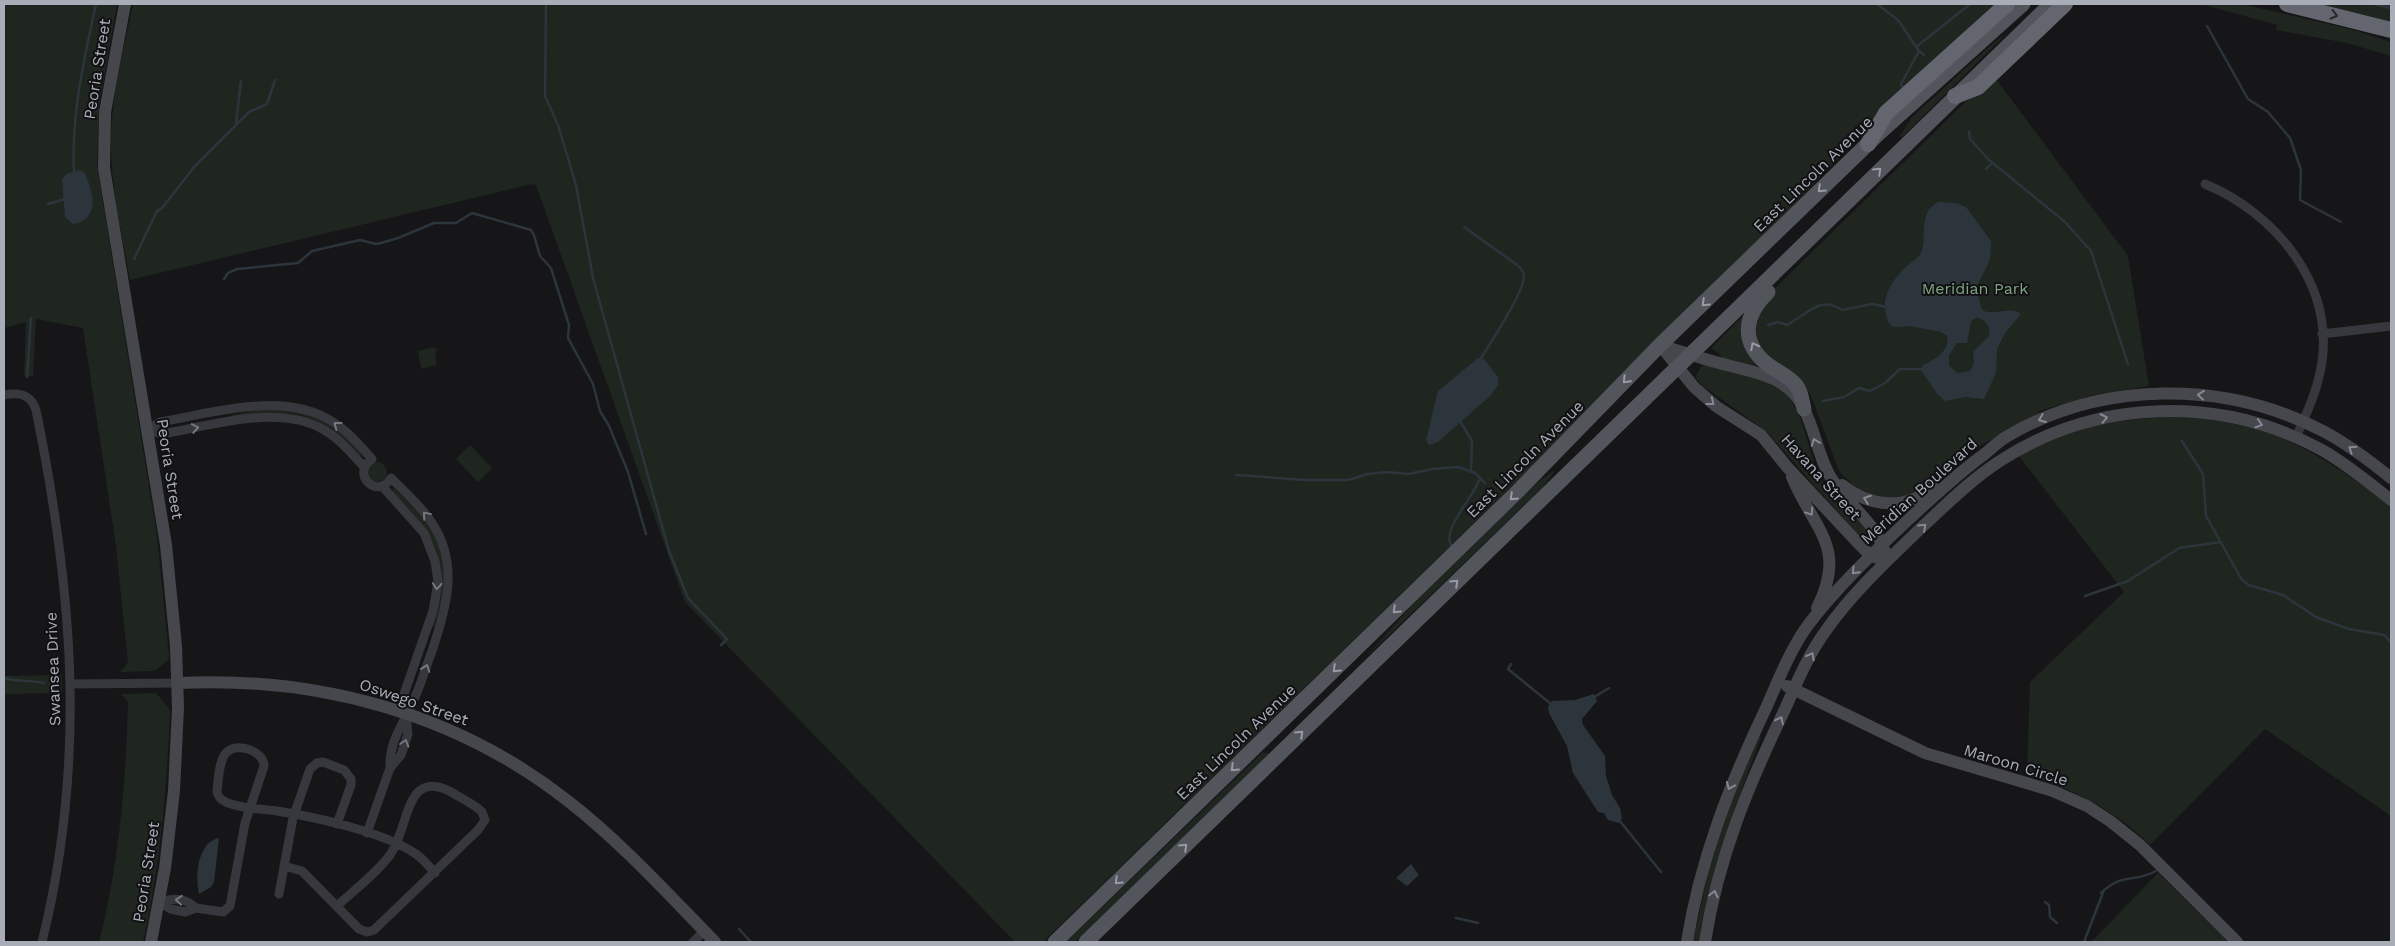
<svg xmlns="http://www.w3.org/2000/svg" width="2395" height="946" viewBox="0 0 2395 946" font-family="'Work Sans',sans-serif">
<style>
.green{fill:#1e261f}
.water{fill:#2c353c;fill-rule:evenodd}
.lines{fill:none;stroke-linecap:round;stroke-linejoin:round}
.stream{stroke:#2c353c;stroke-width:2.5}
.street{stroke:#37383d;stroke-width:9}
.secondary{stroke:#45474d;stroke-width:12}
.primary{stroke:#53555c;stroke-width:15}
.highway{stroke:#63666e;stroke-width:16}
.oneway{stroke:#26262a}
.oneway2{stroke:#979ba6}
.oneway3{stroke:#858993}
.oneway4{stroke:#757881}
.labels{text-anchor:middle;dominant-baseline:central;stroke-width:4;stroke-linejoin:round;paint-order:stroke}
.street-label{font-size:16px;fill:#a8adb8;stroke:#111113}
.park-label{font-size:16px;fill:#7fa381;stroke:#111113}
</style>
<rect width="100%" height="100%" fill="#161618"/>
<path class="green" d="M4,4H117L99,106L97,165L157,536L169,656L168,660L155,671L120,672L128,663L116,546L83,328L36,319L33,376H24L26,322L4,328Z
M133,4H2001L1874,121L1787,212L1626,369L1522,476L1043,942H1015L685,602L536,185L532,184L130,280C122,235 111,189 111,143C111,97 124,49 133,4Z
M2201,4H2242L2354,30L2391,42V56L2347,43L2276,30L2277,25Z
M2308,4H2391V26Z
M2008,32L1901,138L1900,136L1912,117L1991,45Z
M1993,75L2128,256L2149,386L2093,395L2039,411V415L1975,448L1912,494L1893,498L1875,496L1854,486L1839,471L1811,396L1805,387L1769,359L1753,335L1761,302Z
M1744,315L1760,366L1720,358L1721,355L1712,349V347Z
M433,347L437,349L435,357L437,365L421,369L418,351Z
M1703,364C1729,374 1759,373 1782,391C1805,409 1807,454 1821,478C1832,498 1851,514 1867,530L1865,536L1861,537L1853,529L1767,432L1703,386L1695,377Z
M263,409C272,409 283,408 291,410C318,416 349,431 362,456H359C348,446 337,434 324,425C297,407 262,413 232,417L231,415Z
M2178,415C2195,418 2214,418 2231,422C2293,435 2342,469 2391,507V816L2265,729L2150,845C2115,810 2073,789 2027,775L2030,682L2124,592L2019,456L2056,437L2103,423Z
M470,445L492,468L478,482L456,459Z
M367 472a10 10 0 1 1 20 0a10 10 0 1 1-20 0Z
M1553,471H1555L1542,488L1364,659L1414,603L1537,483Z
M394,488L423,517L435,535L442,553L445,589L434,628L432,626C453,561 437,538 392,491Z
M62,675V693L4,694V676Z
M156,693L168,707L170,711C167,789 160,866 143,942H99C119,864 126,783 128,702L121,694Z
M1758,736L1761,737L1730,821L1700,942H1693L1714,846Z
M1263,752L1269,754L1075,942H1066Z
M2158,873L2221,935L2228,942H2091Z"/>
<path class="water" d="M79,170L84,172C94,191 100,220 73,224L65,217L62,179L67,174Z
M1939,202L1956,203L1966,207L1991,241L1990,260L1976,288L1982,310C1994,317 2009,305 2021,314L2005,333L1997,349L1996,373L1984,399L1966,397L1945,401L1938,395L1921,370L1923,365C1934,360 1951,350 1947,336L1941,332L1910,326L1893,327C1889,324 1887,320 1886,314C1881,294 1895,277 1909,264C1914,260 1920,257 1922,250C1927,234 1918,211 1939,202ZM1977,317C1987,321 1991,326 1989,336L1973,352L1974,363L1970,371L1958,373L1949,366V355L1957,343H1967L1971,321Z
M1478,358L1484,359L1498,377V385L1490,396L1438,442L1429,445L1426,440L1438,391Z
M1594,694L1597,701L1582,719L1583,725L1605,756L1606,776L1612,795L1620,808L1622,819L1619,823L1608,820L1604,813L1598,812L1573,773L1567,746L1549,713L1548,707L1552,701L1575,700Z
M219,838L214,882L211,887L199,894C195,878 197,842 219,838Z
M1411,864L1419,875L1407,886L1396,878Z"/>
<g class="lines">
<path class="stream" d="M546,4L545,96L558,125L576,185L593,278L669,551L688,598L727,639L721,645
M1877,4L1898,20L1919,51L1924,55
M2375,4L2391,8
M2207,26L2248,99L2268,112L2290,138L2301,170L2300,200L2341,222
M1916,47L1970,4
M1904,90L1901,84L1919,51
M236,124L241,81
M1969,132L1970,139L1988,159L2065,222L2091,251L2128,364
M1986,169L1992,163
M74,173C71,116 84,59 96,4
M48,204L65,199
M1464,227L1517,265C1521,268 1524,271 1524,277C1523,294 1490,343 1480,360
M134,259L157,211L162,208L195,166L249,112L267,104L275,80
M224,279L228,273L237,269L298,263L312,251L360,240L376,244L381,243L398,238L434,223H456L472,213L531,230L534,235L540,256L551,268L569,325L568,338L593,384L600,411L609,426L628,472L646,534
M1768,325L1778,322L1787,325C1808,314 1820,295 1842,310L1872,304L1887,307
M27,377L31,318
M1823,401L1844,397L1859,388L1870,391L1885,383L1900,369H1923
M1460,421L1472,441L1471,471
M2182,441L2203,474L2206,516L2242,580L2249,585L2283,595L2316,617L2349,629L2384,635L2391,642
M1236,475L1305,480H1348L1368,474L1387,472L1408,474L1433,469L1458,467L1475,473L1485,483
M1451,545C1441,529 1477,494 1480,477
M2085,596L2128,581L2179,548L2221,542
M1511,664L1508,669L1551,704
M4,678C17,682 30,680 44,683
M1593,698L1609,688
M1619,820L1661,872
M2101,893C2123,872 2134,883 2156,871
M2045,902L2049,905L2050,917L2057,923
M1456,918L1478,923
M739,929L751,942
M2084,942L2104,890"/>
<path class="street" d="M2205,184C2275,213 2333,283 2322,362C2318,389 2307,413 2296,437
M2322,334L2391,326
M4,395C19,392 31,394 36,410C73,591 87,761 42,942
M147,430L160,422C213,413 284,390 333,422C348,431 360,446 372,459C350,473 377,501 391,478C406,493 423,508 434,526C459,567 446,609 432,651C426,666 422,682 415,697C405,723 389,738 390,768
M147,430L162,434C210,426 280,403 324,430C340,439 352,454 364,467
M71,684L178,683
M367,833L390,768L401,755L408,734L404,694L433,611L438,582L435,561L424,533L382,486
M284,866L302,871L359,929L367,932L374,930L478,830L485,820L482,812C474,804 462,799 453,793C405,766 410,826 390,855C376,874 354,890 337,906
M279,894L293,818L310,769L317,763L323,762L344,770L351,779V785L337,824
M159,902L171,909L185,912L196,908L223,912L230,906L245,823L264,766C264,751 236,741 226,753C219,760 218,782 217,792C218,796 220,799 224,801C235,808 263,809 277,811C315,817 384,832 416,854C423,859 429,866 435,873
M159,902C174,898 184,897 196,908
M693,942L704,931"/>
<path class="secondary" d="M125,4L105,112L104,168L166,545L176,646L178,708L174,791L165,868L151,942
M1660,345C1680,351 1699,358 1719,363C1751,372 1786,374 1803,407C1816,431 1818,459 1833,481C1849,505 1876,524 1885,552
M1660,345L1694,387L1717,407L1761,435L1788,468L1858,543L1871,556L1878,558
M1792,477C1814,530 1848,547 1817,608
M1842,485C1870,507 1905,511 1933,487
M178,683C318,676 456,713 568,801C622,843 668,894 715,942
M1787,686L1925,753L2053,791L2087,806L2110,821L2140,845L2237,942
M1687,942C1700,859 1730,784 1766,708C1778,681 1790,650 1808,625C1837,587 1873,553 1908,520C1933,497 1958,473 1986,453C1993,447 1999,441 2006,437C2102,380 2225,380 2323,431C2348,444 2370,461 2391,478
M1705,942C1718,858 1748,786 1785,709C1797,682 1809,653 1827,629C1854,591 1890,558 1923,526C1948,503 1972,479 2000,461C2097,398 2221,395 2322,450C2347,464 2369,483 2391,500"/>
<path class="primary" d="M1768,292C1745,314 1739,341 1767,364C1776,371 1787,375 1795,384C1801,390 1802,401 1804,409
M1055,942L1518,491L1660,345L1876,136L2023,4
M1086,942L2051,4"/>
<path class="highway" d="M2287,4L2391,30
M1955,96L1978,87L2065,4
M1868,144L1886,113L2007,4"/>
</g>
<defs><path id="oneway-chevron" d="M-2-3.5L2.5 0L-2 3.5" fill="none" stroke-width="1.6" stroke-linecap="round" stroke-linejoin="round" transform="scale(1.25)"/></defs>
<use class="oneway" href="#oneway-chevron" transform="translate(2334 15) rotate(14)"/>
<g class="oneway2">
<use href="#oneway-chevron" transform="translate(1878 171) rotate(-44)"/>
<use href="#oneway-chevron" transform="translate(1821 189) rotate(136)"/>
<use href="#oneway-chevron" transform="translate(1705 303) rotate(136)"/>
<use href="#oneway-chevron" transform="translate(1754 346) rotate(-117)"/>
<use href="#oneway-chevron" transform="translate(1626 380) rotate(134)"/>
<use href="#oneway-chevron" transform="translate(1513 497) rotate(136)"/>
<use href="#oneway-chevron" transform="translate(1455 583) rotate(-44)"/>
<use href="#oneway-chevron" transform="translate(1396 610) rotate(136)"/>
<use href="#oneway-chevron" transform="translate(1336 669) rotate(136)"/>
<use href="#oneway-chevron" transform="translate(1300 734) rotate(-44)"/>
<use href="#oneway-chevron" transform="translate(1234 768) rotate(136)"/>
<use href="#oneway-chevron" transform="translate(1184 847) rotate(-44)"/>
<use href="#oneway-chevron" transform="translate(1118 881) rotate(136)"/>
</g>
<g class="oneway3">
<use href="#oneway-chevron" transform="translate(2201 395) rotate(-174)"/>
<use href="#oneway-chevron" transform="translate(1711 402) rotate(38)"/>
<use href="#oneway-chevron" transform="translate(2104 418) rotate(-12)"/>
<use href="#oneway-chevron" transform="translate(2042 419) rotate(157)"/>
<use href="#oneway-chevron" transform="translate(2259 424) rotate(16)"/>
<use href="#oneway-chevron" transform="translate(1815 442) rotate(-110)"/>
<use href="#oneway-chevron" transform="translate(2352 449) rotate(-146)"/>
<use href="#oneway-chevron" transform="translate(1867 499) rotate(-160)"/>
<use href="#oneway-chevron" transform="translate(1810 512) rotate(56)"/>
<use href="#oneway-chevron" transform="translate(1923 527) rotate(-43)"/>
<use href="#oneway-chevron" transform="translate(1855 571) rotate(134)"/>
<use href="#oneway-chevron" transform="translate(1811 656) rotate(-62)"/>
<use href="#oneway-chevron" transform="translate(1780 720) rotate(-64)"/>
<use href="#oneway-chevron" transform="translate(1730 786) rotate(113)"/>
<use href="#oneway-chevron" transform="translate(1714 894) rotate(-77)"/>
</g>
<g class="oneway4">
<use href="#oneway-chevron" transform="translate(337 425) rotate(-143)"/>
<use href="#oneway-chevron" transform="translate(195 428) rotate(-10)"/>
<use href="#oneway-chevron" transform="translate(426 515) rotate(-130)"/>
<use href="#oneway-chevron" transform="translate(437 586) rotate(94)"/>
<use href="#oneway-chevron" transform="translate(426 668) rotate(-71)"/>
<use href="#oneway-chevron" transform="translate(405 743) rotate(-72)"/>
<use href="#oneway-chevron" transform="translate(179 900) rotate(-174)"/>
</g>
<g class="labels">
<g class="street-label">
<text transform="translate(97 69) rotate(-81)">Peoria Street</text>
<text transform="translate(1813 174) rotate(-44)">East Lincoln Avenue</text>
<text transform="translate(1525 459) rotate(-45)">East Lincoln Avenue</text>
<text transform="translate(170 469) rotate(81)">Peoria Street</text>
<text transform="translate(1821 477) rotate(48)">Havana Street</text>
<text transform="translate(1919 491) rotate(-42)">Meridian Boulevard</text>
<text transform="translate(53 669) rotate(-92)">Swansea Drive</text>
<text transform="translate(414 702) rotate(19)">Oswego Street</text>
<text transform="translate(1236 742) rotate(-44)">East Lincoln Avenue</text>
<text transform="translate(2016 765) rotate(17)">Maroon Circle</text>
<text transform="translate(146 872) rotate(-81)">Peoria Street</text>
</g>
<g class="park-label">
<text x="1975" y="288">Meridian Park</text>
</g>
</g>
<rect width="2395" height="946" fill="none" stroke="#a8adb8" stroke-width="10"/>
</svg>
